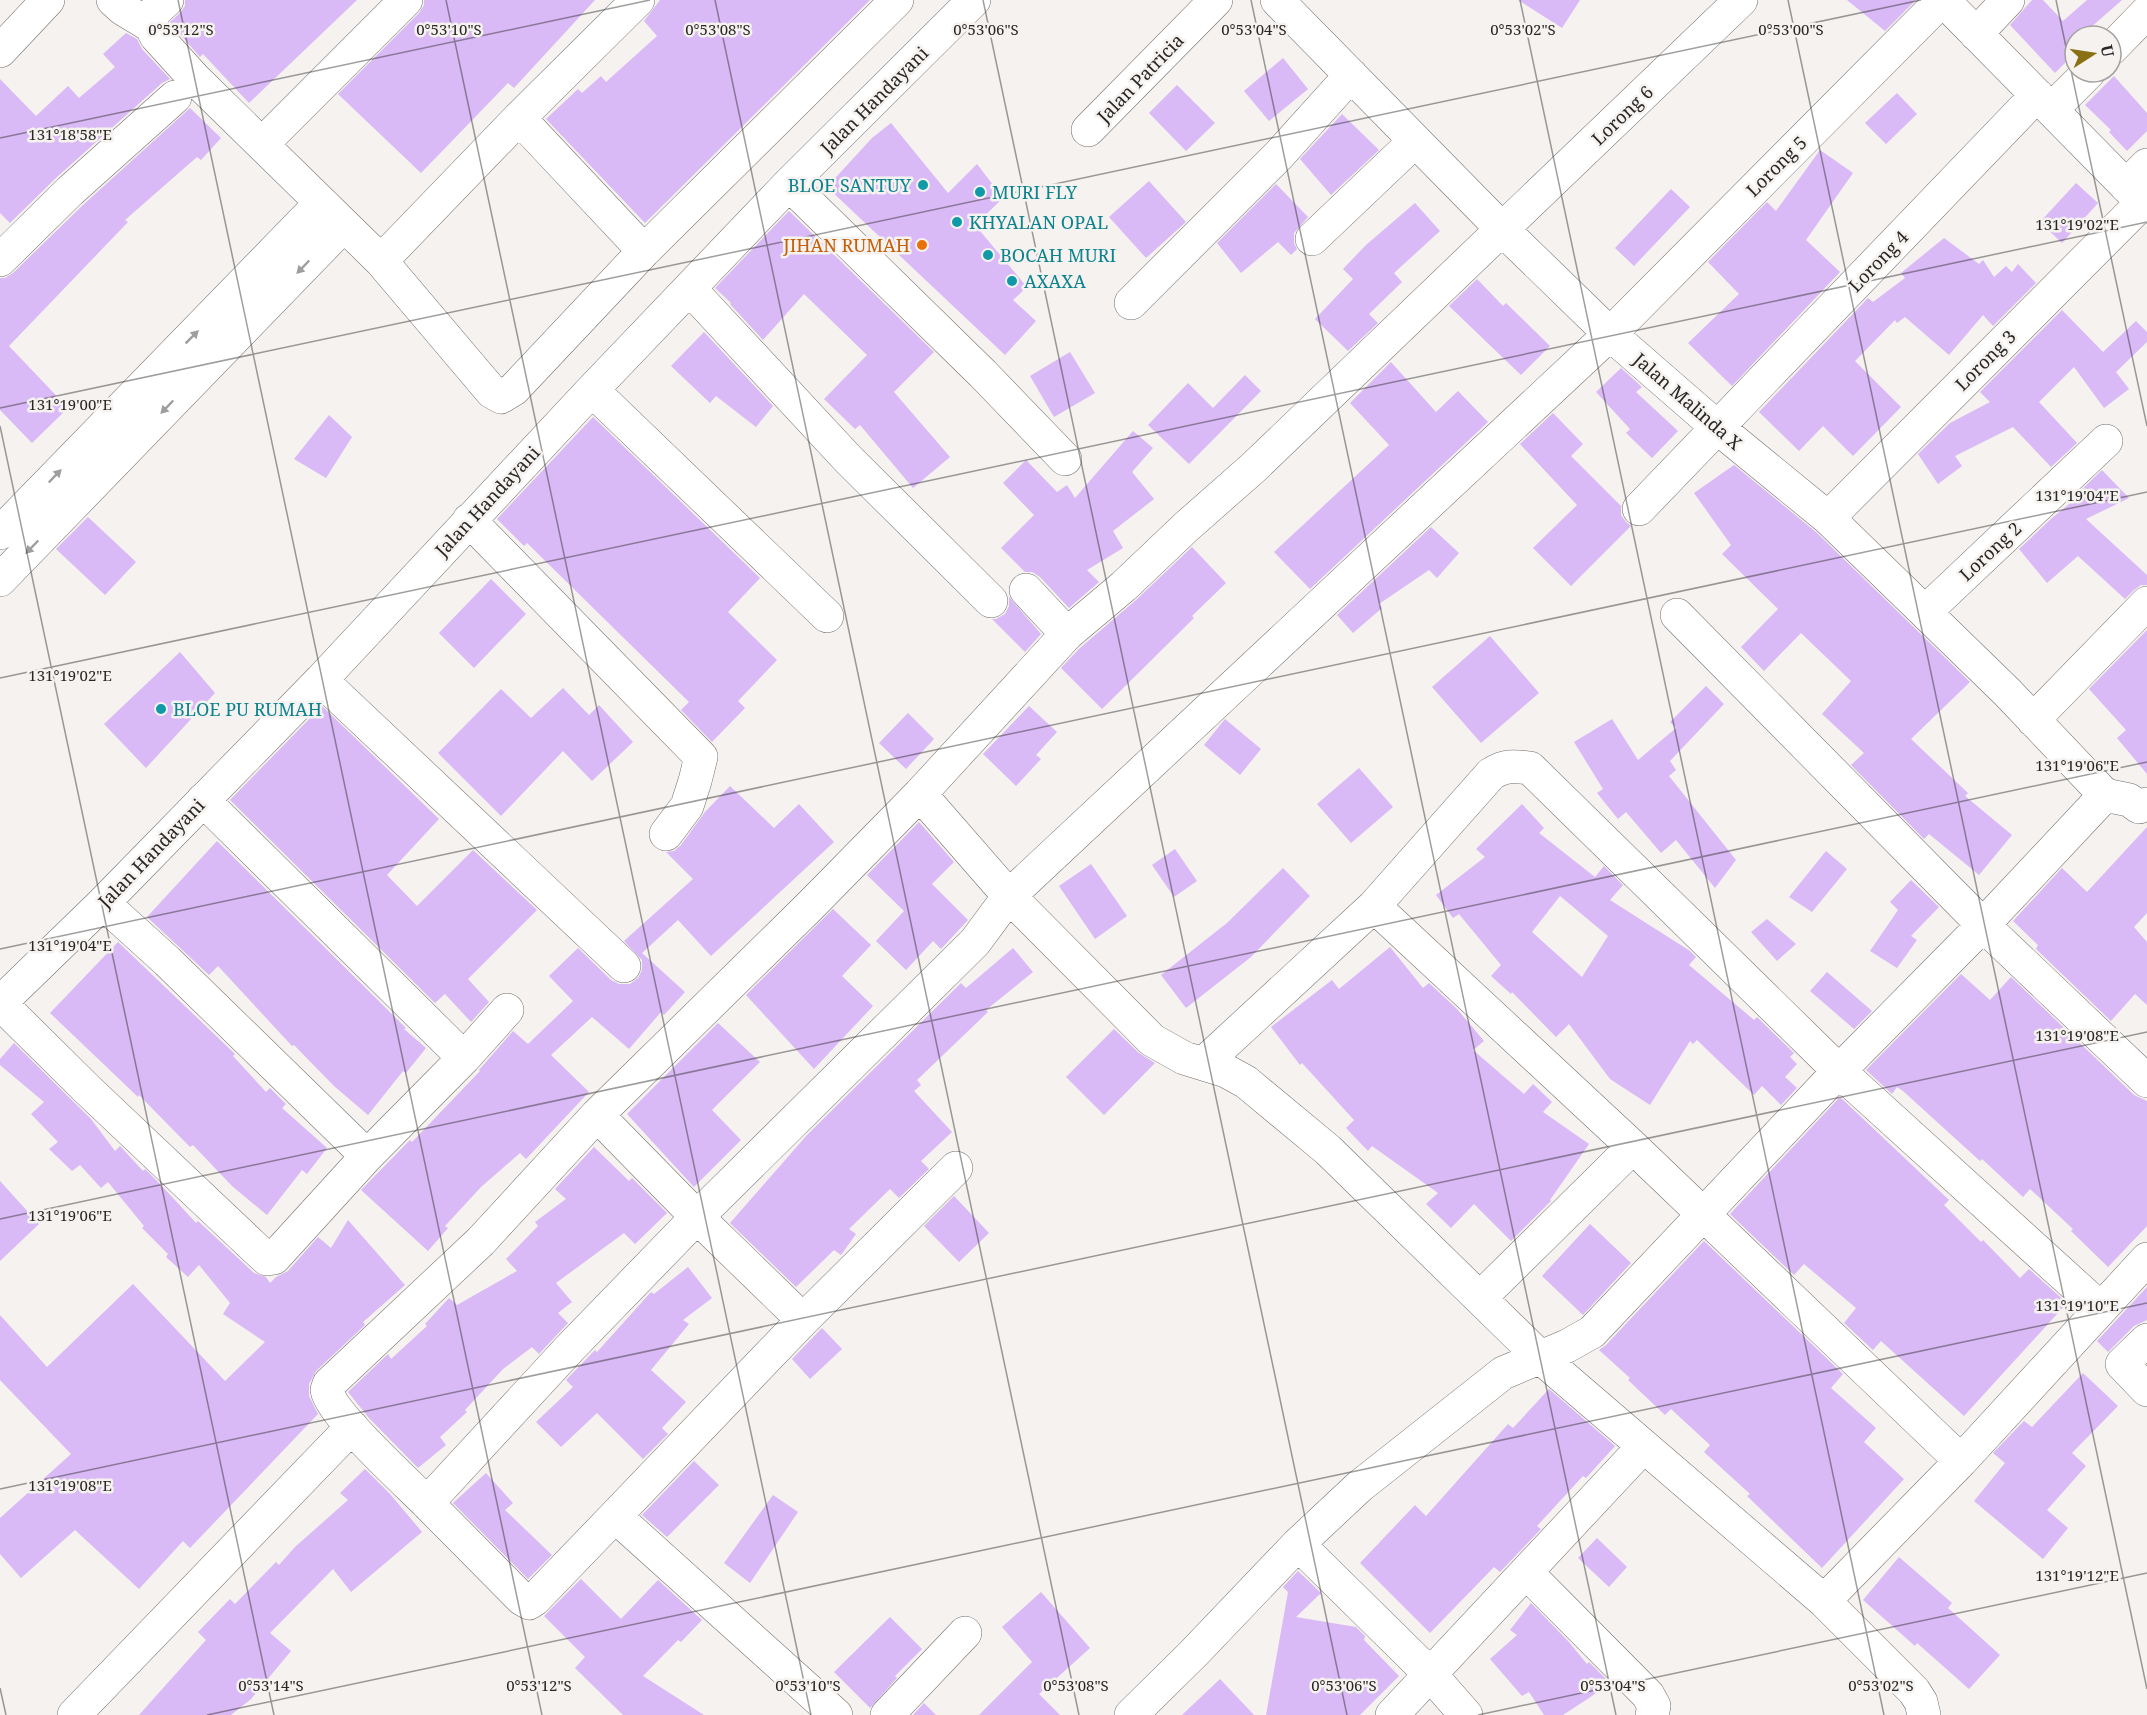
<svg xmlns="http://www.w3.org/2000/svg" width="2147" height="1715" viewBox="0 0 2147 1715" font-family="'Noto Serif',serif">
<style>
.building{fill:#d9b9f6;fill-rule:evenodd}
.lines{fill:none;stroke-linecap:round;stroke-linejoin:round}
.minor-casing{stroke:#726f6d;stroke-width:34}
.minor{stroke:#fff;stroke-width:33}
.oneway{fill:#9e9e9d}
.ticks{fill:none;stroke:#282726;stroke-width:1.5;stroke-opacity:0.45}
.culture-dot{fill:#0f9aa8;stroke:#f5f2ef;stroke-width:2}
.food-dot{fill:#e8710a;stroke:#f5f2ef;stroke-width:2}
.labels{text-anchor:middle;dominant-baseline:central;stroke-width:5;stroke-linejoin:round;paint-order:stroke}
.street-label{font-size:18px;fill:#282726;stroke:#f5f2ef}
.culture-label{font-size:18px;fill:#0d838f;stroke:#f5f2ef;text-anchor:start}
.food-label{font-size:18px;fill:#c56008;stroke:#f5f2ef;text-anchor:end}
.ticks-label{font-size:15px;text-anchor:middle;fill:#282726;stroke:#f5f2ef;stroke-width:5;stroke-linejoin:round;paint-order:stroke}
</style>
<rect width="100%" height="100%" fill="#f5f2ef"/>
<path class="building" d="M185,0H357L249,103L203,54L200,57L172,25L170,22L180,13L185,6Z
M424,0H595L514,88L508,83L421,173L338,94L419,13L424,5Z
M660,0H870L645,223L546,119L578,89L582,93L601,76L606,82L657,36L644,21Z
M1518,0H1580L1562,28Z
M1847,0H1916L1885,31Z
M2032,0H2043L2063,21L2087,0H2122L2081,36H2075V53L2055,73L2010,25Z
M126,33L137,39L142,49L170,79L162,83L57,177L10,223L0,213V79L36,116L68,86L79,98L115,67L103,54Z
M1283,58L1308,89L1269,121L1244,91Z
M2114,76L2147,113V131L2127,151L2109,132L2111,130L2085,105Z
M1177,85L1215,123L1186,151L1149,113Z
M1897,93L1917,114L1886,144L1865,123Z
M190,108L221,138L201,160L197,157L125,220L128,222L9,346L68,408L32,443L0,410V278H5L13,273L83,205Z
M1342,114L1379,150L1331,195L1300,159Z
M891,123L948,193L977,164L1003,198L975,225L1027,287L1013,300L1036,321L1005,355L827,187L872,138Z
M1820,150L1853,173L1806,240L1840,272L1732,386L1688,343L1739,294L1708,262L1767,202L1776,211Z
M1149,181L1186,222L1146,258L1109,217Z
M2076,183L2098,203L2062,243L2040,222Z
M1276,184L1308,217L1294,233V243L1297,249L1291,255L1278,242L1241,273L1217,243Z
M1671,189L1690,207L1634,266L1615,248Z
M1415,203L1440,231L1394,273L1402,282L1369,314L1378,323L1348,351L1315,319L1353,279L1343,269L1366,245Z
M789,211L934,352L894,392L950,457L913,488L860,425L855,429L824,399L867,355L804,294L763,340L730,304L731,303L715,288Z
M1944,238L1979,264L1983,260L1994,277L2006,266L2012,272L2018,264L2036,283L1993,326L1983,315L1949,355L1905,317L1897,323L1895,320L1855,361L1901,407L1853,456L1823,426L1799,451L1759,412L1868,298L1873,302L1905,278L1901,273Z
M1477,279L1503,306L1506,303L1550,346L1521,375L1449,306Z
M2062,310L2103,352L2136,321L2147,332V342L2116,372L2129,389L2104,408L2074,367L2039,402L2077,443L2051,467L2013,427L1955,456L1962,466L1938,484L1918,454L1950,423L1990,402L1980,392Z
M704,332L773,406L756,427L716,396L710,403L671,366Z
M1070,352L1095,393L1054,417L1030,376Z
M1391,362L1436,412L1458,391L1488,422L1310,589L1274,552L1389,445L1350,403Z
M1621,368L1642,387L1636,392L1678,431L1652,458L1626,433L1630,429L1596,392Z
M1245,375L1261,391L1189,464L1148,425L1188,383L1213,408Z
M1553,413L1583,444L1571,456L1621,506V515L1626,522L1631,526L1571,586L1533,548L1577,505L1520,444Z
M329,415L352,437L326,478L294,459Z
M593,417L760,578L728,612L777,660L738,701L745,708L712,742L681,710L689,702L527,543L524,546L497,519Z
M1133,431L1153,448L1132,472L1154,499L1113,531L1123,548L1087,570L1099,582L1069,608L1040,577L1032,572H1025L1001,548L1034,515L1003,483L1026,460L1057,492L1067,485L1075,498Z
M1734,465L1816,532L1970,682L1911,739L1968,793L1965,796L2012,835L1979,875L1929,834L1924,839L1851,765L1864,753L1822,714L1851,681L1801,633L1764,671L1741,647L1778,609L1722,554L1731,545L1694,493Z
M2102,470L2129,498L2086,519L2147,575V585H2141L2134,590L2125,599L2078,556L2047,583L2019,549L2052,518L2079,496L2077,494Z
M88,517L136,562L105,595L56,549Z
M1431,527L1459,553L1437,578L1429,570L1379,604L1382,608L1353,633L1337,615Z
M1192,547L1226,583L1192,616L1194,618L1102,709L1061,668L1080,648L1136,600Z
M491,579L526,614L474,668L439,633Z
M1009,597L1041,634L1025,652L992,619H996L1005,614L1009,606Z
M2147,630V774L2117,738L2126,730L2089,689Z
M1490,636L1539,693L1481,743L1432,687Z
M180,652L215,693L146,768L104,724Z
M1706,686L1724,704L1670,761L1676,770L1669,776L1736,860L1715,888L1676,840L1661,853L1626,812L1618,819L1597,793L1603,789L1574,742L1612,719L1638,760L1676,728L1670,722Z
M563,688L589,715L599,705L633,742L592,781L563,751L501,816L438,753L501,689L531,718Z
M322,706L439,819L387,875L417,906L473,850L537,910L468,979L489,1002L471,1022L445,994L435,1003L230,800Z
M1029,706L1057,732L1036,755L1041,759L1016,786L983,754Z
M908,713L934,739L906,769L879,743Z
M1225,719L1261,749L1240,775L1204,745Z
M1359,768L1393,807L1351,843L1317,804Z
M730,786L774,828L799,804L834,842L711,956L678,920L642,953L685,992L664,1015L661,1012L629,1049L592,1017L551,1055L589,1092L526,1159L520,1153L481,1187L445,1226L448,1228L428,1251L361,1190L410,1140L412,1142L480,1071L479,1070L513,1031L528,1044L573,1001L549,976L578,948L611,980L619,984H630L638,978L642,970V960L624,941L693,879L666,852L674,851L681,845L705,812Z
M1522,804L1544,828L1539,833L1595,877L1604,866L1623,885L1610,900L1690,951L1696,957L1689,965L1754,1020L1757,1017L1794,1053L1790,1057L1797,1064L1785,1077L1797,1088L1781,1105L1762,1086L1754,1095L1697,1040L1693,1044L1690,1041L1650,1105L1610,1079L1569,1024L1556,1037L1512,992L1511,994L1491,976L1501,965L1459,914L1453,918L1436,895L1485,857L1476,849ZM1560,896L1608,936L1582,977L1532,932Z
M919,822L954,862L932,884L968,920L941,949L933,941L906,970L876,941L904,911L867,875Z
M2147,827V913L2134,927L2147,942V1005L2135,994L2111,1021L2036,949L2038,945L2013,921L2062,868L2087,892Z
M217,841L406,1028L404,1029L426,1048L406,1073L403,1071L368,1115L334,1086L294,1045L292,1046L218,966L209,975L147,917Z
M1175,849L1197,881L1174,897L1152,865Z
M1826,851L1847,869L1812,912L1789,897Z
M1091,864L1127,916L1095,939L1059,886Z
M1283,868L1310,896L1251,957L1186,1008L1161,975L1227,923Z
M1911,880L1939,907L1911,936L1917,940L1897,968L1870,951L1898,910L1890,902Z
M833,909L871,945L842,976L873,1006L814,1069L746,995Z
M1767,919L1796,944L1777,961L1751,932Z
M118,942L235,1054L233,1056L266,1092L270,1088L286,1104L282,1108L327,1148L307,1174L302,1170L267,1215L232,1186L193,1145L190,1147L139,1095L138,1097L50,1013Z
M1390,947L1423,988L1429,983L1457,1009L1484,1041L1473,1050L1524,1094L1533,1084L1552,1102L1543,1112L1589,1144L1550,1200L1551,1201L1511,1241L1474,1204L1451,1228L1426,1204L1438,1193L1372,1146L1368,1151L1346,1128L1354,1120L1302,1063L1300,1065L1271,1027L1332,980L1339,989Z
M1013,948L1033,972L986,1010L988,1012L917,1080L921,1085L914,1091L952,1132L921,1161L929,1169L899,1198L890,1189L849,1229L856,1234L841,1255L834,1250L796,1287L730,1223L807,1135L961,983L966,988Z
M1827,972L1872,1011L1854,1029L1810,991Z
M1961,974L1990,1000L2011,977L2134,1095L2147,1101V1226L2108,1267L2071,1231L2073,1229L2030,1189L2023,1197L1982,1159L1980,1161L1903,1091L1897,1087L1892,1094L1866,1070Z
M718,1023L760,1062L712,1110L741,1140L694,1187L627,1114Z
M1114,1029L1139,1053L1155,1063L1104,1115L1066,1077Z
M14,1043L91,1119L115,1151L120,1146L143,1171L145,1169L161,1185L196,1223L198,1221L254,1273L266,1277L270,1283L276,1277L288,1271L318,1237L331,1248L348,1220L405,1285L363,1322L365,1325L316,1371L309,1384V1396L318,1414L190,1548L183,1541L139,1589L75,1530L21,1578L0,1554V1518L71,1454L0,1380V1315L47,1367L133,1284L225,1381L265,1342L223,1314L230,1303L199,1265L188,1277L166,1257L168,1254L142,1228L144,1226L108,1182L101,1188L80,1165L72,1171L49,1149L58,1142L31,1114L44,1102L0,1065V1059Z
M1840,1097L1949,1200L1944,1205L1981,1242L1983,1240L2020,1278L2029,1269L2067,1303L1964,1416L1881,1341L1873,1350L1844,1323L1856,1308L1804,1264L1794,1275L1730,1214Z
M594,1147L629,1181L632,1178L667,1213L635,1244L624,1233L556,1283L572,1302L558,1313L568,1323L539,1354L532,1347L503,1369L465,1410L467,1412L440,1437L446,1445L418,1468L369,1418L348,1392L388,1354L391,1359L427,1326L425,1324L449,1298L457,1305L517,1271L506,1259L538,1226L535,1222L566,1199L555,1189Z
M0,1181L39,1224L0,1261Z
M954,1196L989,1233L959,1262L924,1226Z
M1590,1224L1631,1263L1583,1315L1542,1276Z
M1704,1241L1843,1374L1831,1388L1876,1428L1864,1442L1904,1479L1822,1568L1747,1496L1750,1494L1704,1452L1710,1445L1671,1409L1665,1415L1628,1380L1630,1378L1599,1350L1606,1345Z
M688,1267L712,1298L683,1320L689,1324L651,1370L686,1402L662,1428L668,1434L643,1459L597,1413L561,1447L536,1422L573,1387L566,1380L595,1350L597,1352L651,1292L654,1294Z
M2147,1287V1320L2134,1326L2108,1352L2097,1341Z
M822,1328L842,1349L810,1379L792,1359Z
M2083,1373L2118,1406L2072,1453L2086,1466L2047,1510L2068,1528L2043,1559L1974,1501L2005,1463L1993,1453L2024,1421L2032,1427Z
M1549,1389L1615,1446L1586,1478L1583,1476L1537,1526L1541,1529L1500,1572L1494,1567L1430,1633L1360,1563L1415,1505L1426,1516L1508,1424L1513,1428Z
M694,1461L719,1485L667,1537L642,1515Z
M365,1469L390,1494L422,1532L351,1592L333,1569L270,1633L291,1651L251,1699L231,1715H139L206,1640L198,1632L230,1599L235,1604L276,1562L279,1565L295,1547L348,1500L340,1493Z
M486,1473L513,1503L505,1510L552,1555L528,1579L453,1503Z
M773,1495L798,1512L750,1583L724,1563Z
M1597,1538L1627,1567L1609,1587L1578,1558Z
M1899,1557L1952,1603L1948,1608L2000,1655L1969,1689L1917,1643L1915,1646L1863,1600Z
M1298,1571L1321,1593L1296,1617L1356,1627L1365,1636L1364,1640L1399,1676L1360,1715H1266L1288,1592L1283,1587Z
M581,1579L621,1619L658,1580L702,1620L681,1642L678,1640L643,1676L704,1715H623L575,1668L585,1657L544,1616Z
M1041,1592L1090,1648L1039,1694L1060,1715H979L1032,1662L1002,1627Z
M1531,1603L1568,1641L1587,1664L1589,1662L1609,1682L1592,1696L1563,1715H1544L1529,1692L1522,1696L1490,1659L1517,1635L1510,1630Z
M890,1617L922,1649L895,1676L897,1678L870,1708L834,1672Z
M1220,1679L1254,1715H1182Z
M924,1703L936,1715H913Z"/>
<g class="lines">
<g class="minor-casing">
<path id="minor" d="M113,0L123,9L151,26
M167,0L155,11L151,19V26L156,36L195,79L381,261L492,392L501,397L514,389L644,251L897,0
M1277,0L1503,230L1610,334L1718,428L1828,518L2007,692L2105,795
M1943,0L2147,207
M1976,34L2008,0
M2111,49L2147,12
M0,51L48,0
M2052,109L2089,72
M519,118L644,251
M1088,130L1216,0
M262,144L406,0
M789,184L983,374L1065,459
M2126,186L2147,165
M1312,239L1415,141
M0,260L70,191L175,97
M381,261L519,118L638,0
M690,289L848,459L991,601
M1131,303L1279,155L1351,75
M592,390L827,616
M1639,509L2037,95
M1828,518L2142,203
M469,520L701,757L695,781L687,806L666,834
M0,533L321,203
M0,580L344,225
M1026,590L1067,634
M1925,612L2106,441
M1677,615L1983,925L2147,1081
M321,680L624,966
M2033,720L2147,603
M920,794L1009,896L1152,1040L1184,1058L1226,1071L1246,1082L1328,1150L1540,1357L1824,1601L1914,1691L1921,1702L1924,1715
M2105,795L2129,800L2139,807L2147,804
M203,800L464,1058L367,1156
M103,903L167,961L367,1156L274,1258L267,1259L256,1249L89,1091L0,1003L103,903L321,680L592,390L789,184L974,0
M1374,906L1633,1147L1961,1461
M464,1058L507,1010
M1204,1063L1374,906L1491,774C1505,765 1514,766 1530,768L1839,1071L2100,1308
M597,1115L810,906L920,794L1067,634L1124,586L1186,527L1253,468L1741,0
M597,1115L697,1217L570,1348L427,1503C407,1483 330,1413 327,1390L329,1384L481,1241Z
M1481,1297L1633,1147
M803,1320L697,1217L975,942L1009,896L1610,334L1942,0
M2147,1340L2122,1364L2147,1390
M427,1503L522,1599L529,1603L535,1599L615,1516L836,1715
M615,1516L803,1320L956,1168
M1298,1544L1430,1674L1466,1715
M1526,1572L1648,1695L1654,1706L1652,1715
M1824,1601L1961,1461L2147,1259
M74,1715L352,1427
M887,1715L965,1633
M1131,1715L1193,1654L1298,1544L1360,1486L1503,1373L1567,1346L1592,1332L1839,1071L1983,925L2105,795
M1392,1715L1643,1447"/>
</g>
<use href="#minor" class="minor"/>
</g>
<defs><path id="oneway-solid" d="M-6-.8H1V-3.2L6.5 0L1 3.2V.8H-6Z" transform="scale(1.5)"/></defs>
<g class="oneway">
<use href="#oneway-solid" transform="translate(303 267) rotate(134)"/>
<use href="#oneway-solid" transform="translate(192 337) rotate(-45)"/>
<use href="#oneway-solid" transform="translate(167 407) rotate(134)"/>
<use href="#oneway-solid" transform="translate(55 476) rotate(-46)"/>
<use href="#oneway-solid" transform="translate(32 547) rotate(134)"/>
</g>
<path class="ticks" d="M178,0L542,1715M446,0L811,1715M715,0L1079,1715M983,0L1347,1715M1251,0L1616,1715M1520,0L1884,1715M1788,0L2147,1689M2056,0L2147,426M0,138L650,0M0,408L1921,0M0,426L274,1715M0,678L2147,222M0,949L2147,492M0,1219L2147,762M0,1489L2147,1032M0,1688L6,1715M207,1715L2147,1303M1478,1715L2147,1573"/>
<g class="culture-dot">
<circle cx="923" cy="185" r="6"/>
<circle cx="980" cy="192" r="6"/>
<circle cx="957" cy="222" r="6"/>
<circle cx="988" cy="255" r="6"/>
<circle cx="1012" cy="281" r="6"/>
<circle cx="161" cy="709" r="6"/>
</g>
<circle class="food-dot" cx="922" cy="245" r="6"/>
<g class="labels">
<g class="street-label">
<text transform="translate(1140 78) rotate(-46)">Jalan Patricia</text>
<text transform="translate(874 100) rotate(-45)">Jalan Handayani</text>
<text transform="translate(1622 115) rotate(-44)">Lorong 6</text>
<text transform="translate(1776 166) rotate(-45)">Lorong 5</text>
<text transform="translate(1878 261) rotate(-46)">Lorong 4</text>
<text transform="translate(1985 360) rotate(-45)">Lorong 3</text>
<text transform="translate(1688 401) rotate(41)">Jalan Malinda X</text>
<text transform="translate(487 501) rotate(-47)">Jalan Handayani</text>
<text transform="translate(1990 551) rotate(-43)">Lorong 2</text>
<text transform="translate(151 853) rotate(-46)">Jalan Handayani</text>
</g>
<g class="culture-label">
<text x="911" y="185" text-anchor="end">BLOE SANTUY</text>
<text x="992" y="192">MURI FLY</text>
<text x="969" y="222">KHYALAN OPAL</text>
<text x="1000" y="255">BOCAH MURI</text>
<text x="1024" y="281">AXAXA</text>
<text x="173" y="709">BLOE PU RUMAH</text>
</g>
<g class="food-label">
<text x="910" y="245">JIHAN RUMAH</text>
</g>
</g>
<g class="ticks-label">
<text x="181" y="35">0°53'12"S</text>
<text x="449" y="35">0°53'10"S</text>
<text x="718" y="35">0°53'08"S</text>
<text x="986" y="35">0°53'06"S</text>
<text x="1254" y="35">0°53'04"S</text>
<text x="1523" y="35">0°53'02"S</text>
<text x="1791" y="35">0°53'00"S</text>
<text x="70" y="140">131°18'58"E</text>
<text x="2077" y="230">131°19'02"E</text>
<text x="70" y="410">131°19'00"E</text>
<text x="2077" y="501">131°19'04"E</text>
<text x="70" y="681">131°19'02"E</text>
<text x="2077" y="771">131°19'06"E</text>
<text x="70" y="951">131°19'04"E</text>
<text x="2077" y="1041">131°19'08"E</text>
<text x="70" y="1221">131°19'06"E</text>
<text x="2077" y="1311">131°19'10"E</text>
<text x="70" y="1491">131°19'08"E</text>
<text x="2077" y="1581">131°19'12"E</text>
<text x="271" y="1691">0°53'14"S</text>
<text x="539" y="1691">0°53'12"S</text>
<text x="808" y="1691">0°53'10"S</text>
<text x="1076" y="1691">0°53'08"S</text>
<text x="1344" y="1691">0°53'06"S</text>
<text x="1613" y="1691">0°53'04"S</text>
<text x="1881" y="1691">0°53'02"S</text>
</g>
<g transform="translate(2093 54) rotate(78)"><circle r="28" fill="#f5f2ef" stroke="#a3a19f" stroke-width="1.5"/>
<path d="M0-4.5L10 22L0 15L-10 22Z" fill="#897113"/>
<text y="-9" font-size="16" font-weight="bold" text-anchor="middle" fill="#282726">U</text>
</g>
</svg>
